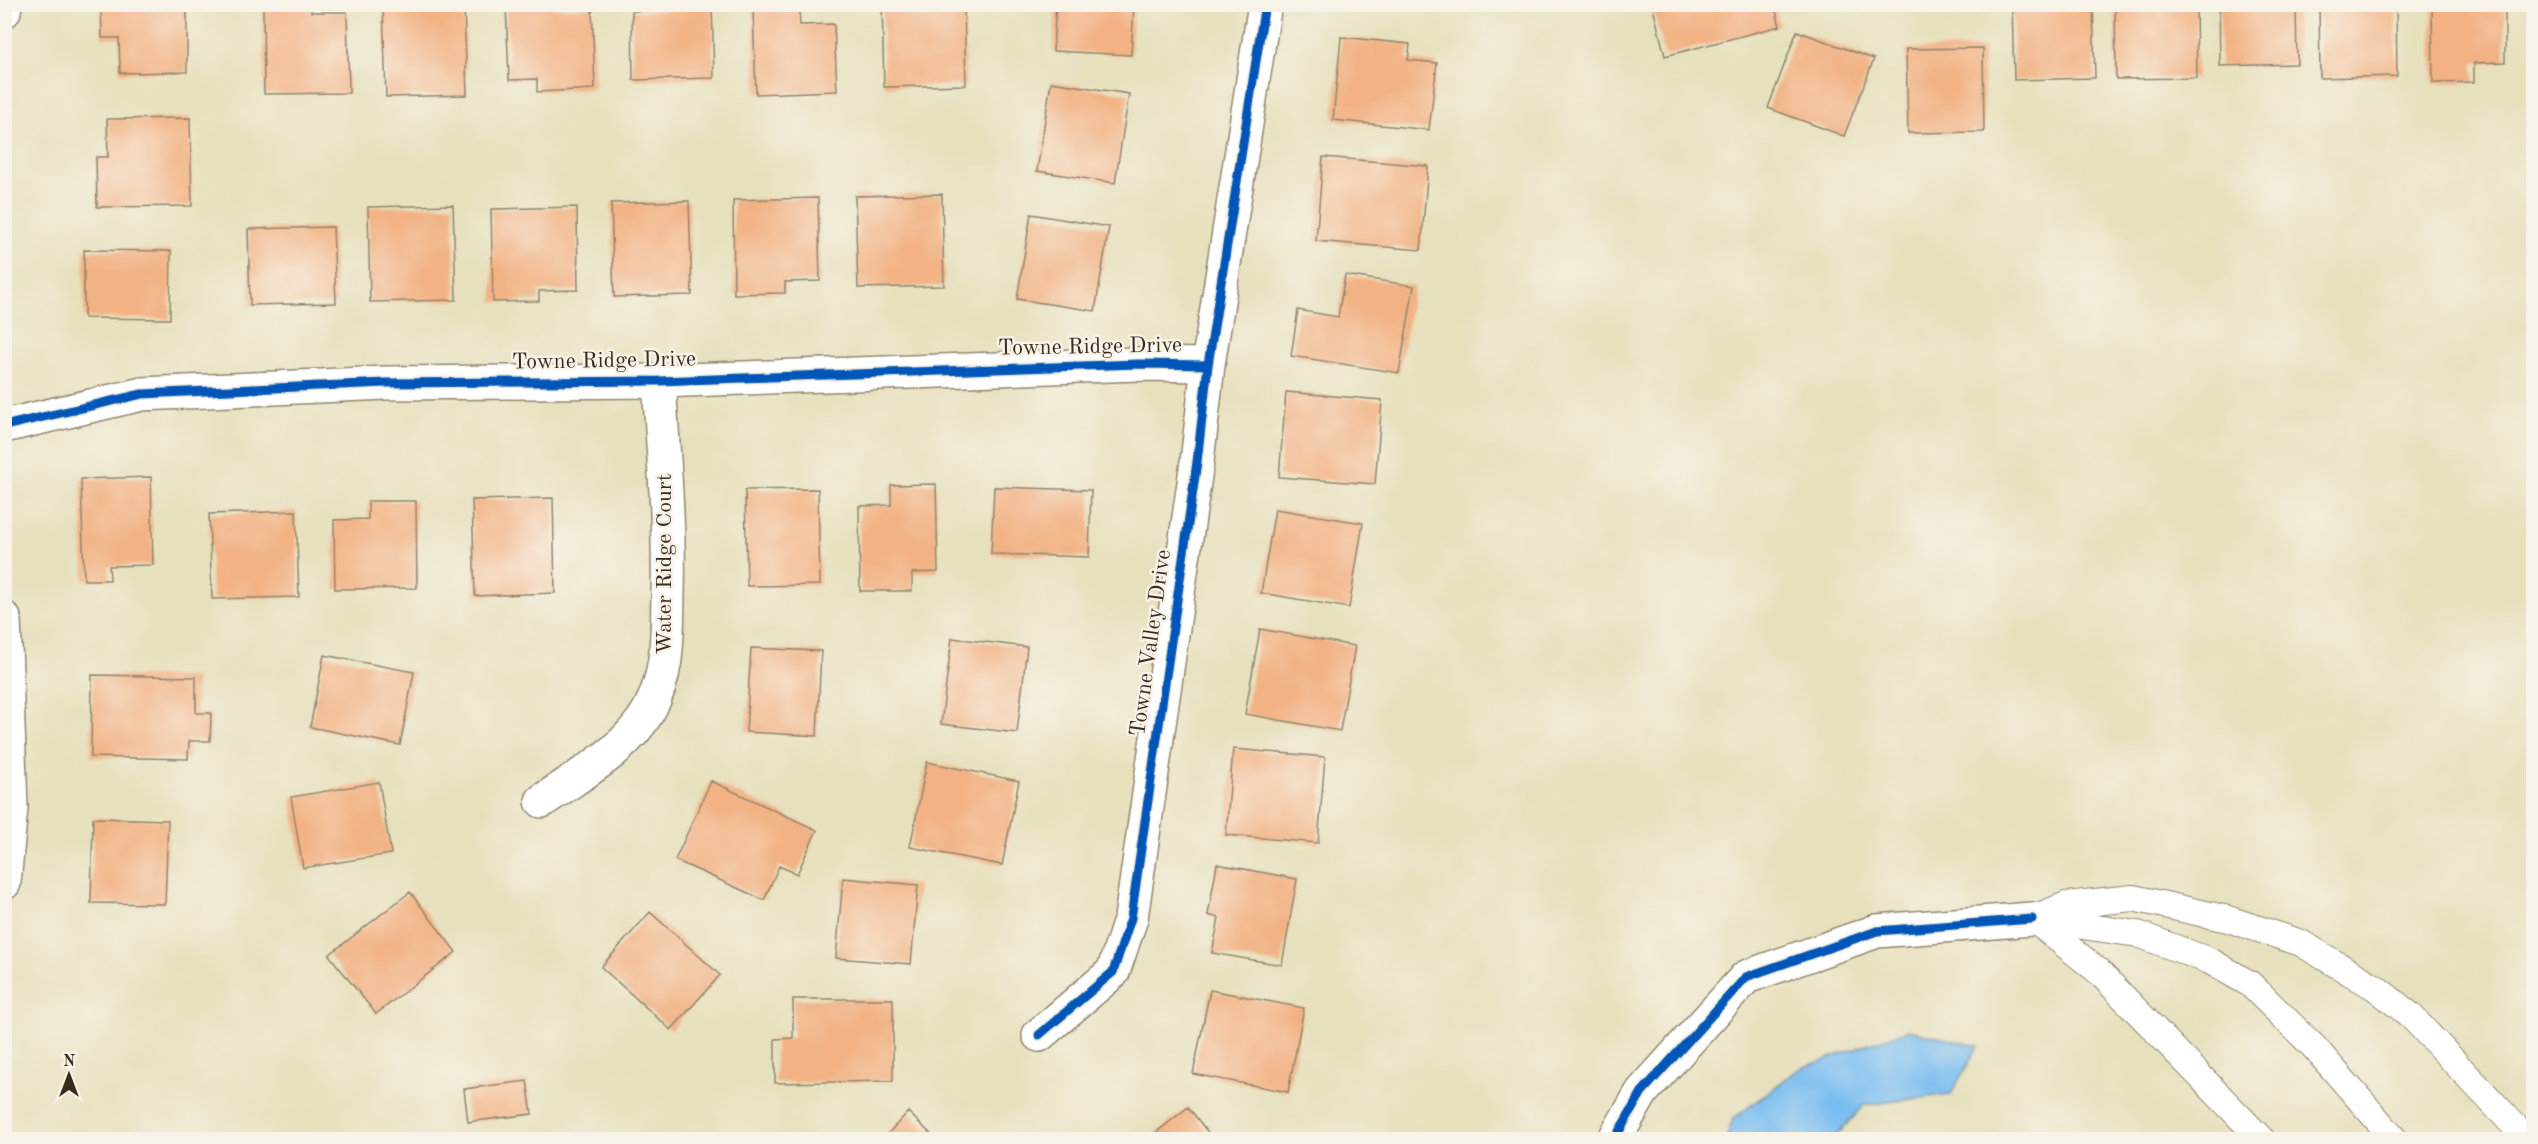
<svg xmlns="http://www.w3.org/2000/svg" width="2538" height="1144" viewBox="0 0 2538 1144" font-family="'Old Standard TT',serif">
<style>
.water{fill:#7abef1;stroke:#5a7488;stroke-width:1.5}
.building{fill:#f2b284}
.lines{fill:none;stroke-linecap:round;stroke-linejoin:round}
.lane-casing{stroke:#91856e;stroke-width:28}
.street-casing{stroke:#91856e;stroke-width:36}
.lane{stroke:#fff;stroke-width:26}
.street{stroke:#fff;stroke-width:33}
.cycleway-casing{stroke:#f7f3e8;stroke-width:13}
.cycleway{stroke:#0057b8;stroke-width:9}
.labels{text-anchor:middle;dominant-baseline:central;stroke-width:5;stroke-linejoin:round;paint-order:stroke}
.street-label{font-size:22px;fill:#3b2a1e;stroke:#f7f3e8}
</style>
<rect width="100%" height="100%" fill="#f7f3e8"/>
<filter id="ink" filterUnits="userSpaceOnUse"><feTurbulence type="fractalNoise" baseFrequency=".0167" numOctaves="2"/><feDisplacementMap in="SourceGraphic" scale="12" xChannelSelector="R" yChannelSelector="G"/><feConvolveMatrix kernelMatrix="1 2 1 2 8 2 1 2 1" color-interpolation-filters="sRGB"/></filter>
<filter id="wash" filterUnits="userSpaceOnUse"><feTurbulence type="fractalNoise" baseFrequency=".008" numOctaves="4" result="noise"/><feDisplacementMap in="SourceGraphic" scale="24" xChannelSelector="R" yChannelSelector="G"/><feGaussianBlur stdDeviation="1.35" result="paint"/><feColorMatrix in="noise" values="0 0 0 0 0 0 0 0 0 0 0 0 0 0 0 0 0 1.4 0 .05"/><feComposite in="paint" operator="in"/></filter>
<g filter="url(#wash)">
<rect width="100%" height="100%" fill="#e7e0bd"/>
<path class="water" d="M1908,1030L1978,1046L1951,1094L1865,1105L1833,1139H1726L1733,1119L1799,1069Z"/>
<g id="blocks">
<path class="building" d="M101,4H187V72L120,73L119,38H102Z
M383,4H464L467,95L386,97Z
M506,4H553V8L592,7L595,89L537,92V79L509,80Z
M667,4H712L714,78L633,80L632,11L667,10Z
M882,4H964L966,85L884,87Z
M1056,4H1134L1131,55L1053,51Z
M1652,4H1774L1780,26L1665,56Z
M2012,4H2093L2095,78L2014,80Z
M2219,4H2296L2297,64L2220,66Z
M2319,4H2396L2397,76L2320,78Z
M2432,4H2505V62L2474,63V82L2433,83Z
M2115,5H2196L2197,78L2116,79Z
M311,6V12H347L349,93L264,94L263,7Z
M799,7L800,25L834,24L837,91L756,94L753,10Z
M1797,31L1874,59L1844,136L1768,108Z
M1341,37L1410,44L1408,60L1437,63L1429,130L1333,120Z
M1983,48L1984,132L1908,133L1906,49Z
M1051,82L1129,94L1115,183L1037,171Z
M190,118L192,206L97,207L96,157H108L107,119Z
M1323,157L1428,166L1421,250L1316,241Z
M942,194L944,286L858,288L855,196Z
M818,198L820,281L785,282V293L734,294L733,200Z
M689,201L692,295L614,297L611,203Z
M453,205L456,300L370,302L368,207Z
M577,207L578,290L539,291V301L493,302L491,209Z
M1031,214L1109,227L1095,311L1017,299Z
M333,227L336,303L250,305L248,229Z
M84,250L171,251L170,319L84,318Z
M1345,275L1414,286L1399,373L1291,356L1298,310L1338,317Z
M1286,392L1382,400L1375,484L1279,477Z
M151,477L153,565L109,566L110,580H84L81,479Z
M936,484L938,572L912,573V591H860L859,506L891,505V485Z
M994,487L1091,490L1089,557L991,554Z
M818,489L820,585L747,586L745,490Z
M553,498L555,593L475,596L472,500Z
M368,501H416L417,588L335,589L334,520L368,519Z
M1275,509L1363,523L1349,608L1261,593Z
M296,511L299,597L212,599L209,514Z
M1260,629L1355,646L1340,731L1245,714Z
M952,638L1027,647L1017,733L941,724Z
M751,648L821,651L817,736L746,732Z
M324,655L414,672L400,745L310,727Z
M92,675L196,677V713H211L210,741H189L188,759L91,757Z
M1233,749L1325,757L1318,843L1226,835Z
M927,762L1019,781L1002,865L910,847Z
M711,781L817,830L797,874L779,866L764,900L675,860Z
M379,782L391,854L303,868L291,797Z
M93,818L168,820L165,904L91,903Z
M1217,864L1297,879L1282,965L1212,953L1219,918L1208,915Z
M843,878L918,885L911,964L836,958Z
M410,892L456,952L376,1014L329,955Z
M650,912L720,975L671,1030L601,967Z
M1210,990L1304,1008L1288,1092L1193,1074Z
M793,999H893V1081L775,1083V1039L793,1038Z
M527,1081L532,1114L468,1122L464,1089Z
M1188,1107L1214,1140H1147Z
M908,1112L937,1140H882Z"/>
</g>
</g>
<g filter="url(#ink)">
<use href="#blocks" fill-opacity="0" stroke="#91856e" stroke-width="1.5"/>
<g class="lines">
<g class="lane-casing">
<path id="lane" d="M2032,919L2066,905L2133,898L2228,919L2301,943L2376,988L2411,1016L2528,1140
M2033,919L2138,934L2210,961L2250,984L2314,1047L2395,1140
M2033,919L2098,971L2262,1140"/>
</g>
<g class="street-casing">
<path id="street" d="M4,11L5,4
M4,426L142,394L386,383L659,381L1139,364L1208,365
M4,618L11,807L4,883
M542,801C579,775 626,751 649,710C669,674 667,635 668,595C670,523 663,452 659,381
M1039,1035L1113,972L1131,918L1197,462L1208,365L1265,4
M1614,1140L1642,1092L1746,977L1877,931L2032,919"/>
</g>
<use href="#lane" class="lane"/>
<use href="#street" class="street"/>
<g class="cycleway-casing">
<path id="cycleway" d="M4,426L142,394L386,383L659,381L1139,364L1208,365
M1039,1035L1113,972L1131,918L1197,462L1208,365L1265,4
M1614,1140L1642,1092L1746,977L1877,931L2032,919"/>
</g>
<use href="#cycleway" class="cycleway"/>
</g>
</g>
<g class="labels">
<g class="street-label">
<text transform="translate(1090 347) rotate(-1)">Towne Ridge Drive</text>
<text transform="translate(604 361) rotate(-1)">Towne Ridge Drive</text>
<text transform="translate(665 564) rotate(-90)">Water Ridge Court</text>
<text transform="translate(1151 643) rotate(-82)">Towne Valley Drive</text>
</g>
</g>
<rect width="2538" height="1144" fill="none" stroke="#f7f3e8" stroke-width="24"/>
<g transform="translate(69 1075)" stroke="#f7f3e8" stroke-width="4.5" paint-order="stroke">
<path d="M0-4.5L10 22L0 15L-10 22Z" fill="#3b2a1e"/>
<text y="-9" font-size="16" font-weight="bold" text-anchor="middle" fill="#3b2a1e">N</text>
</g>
</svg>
